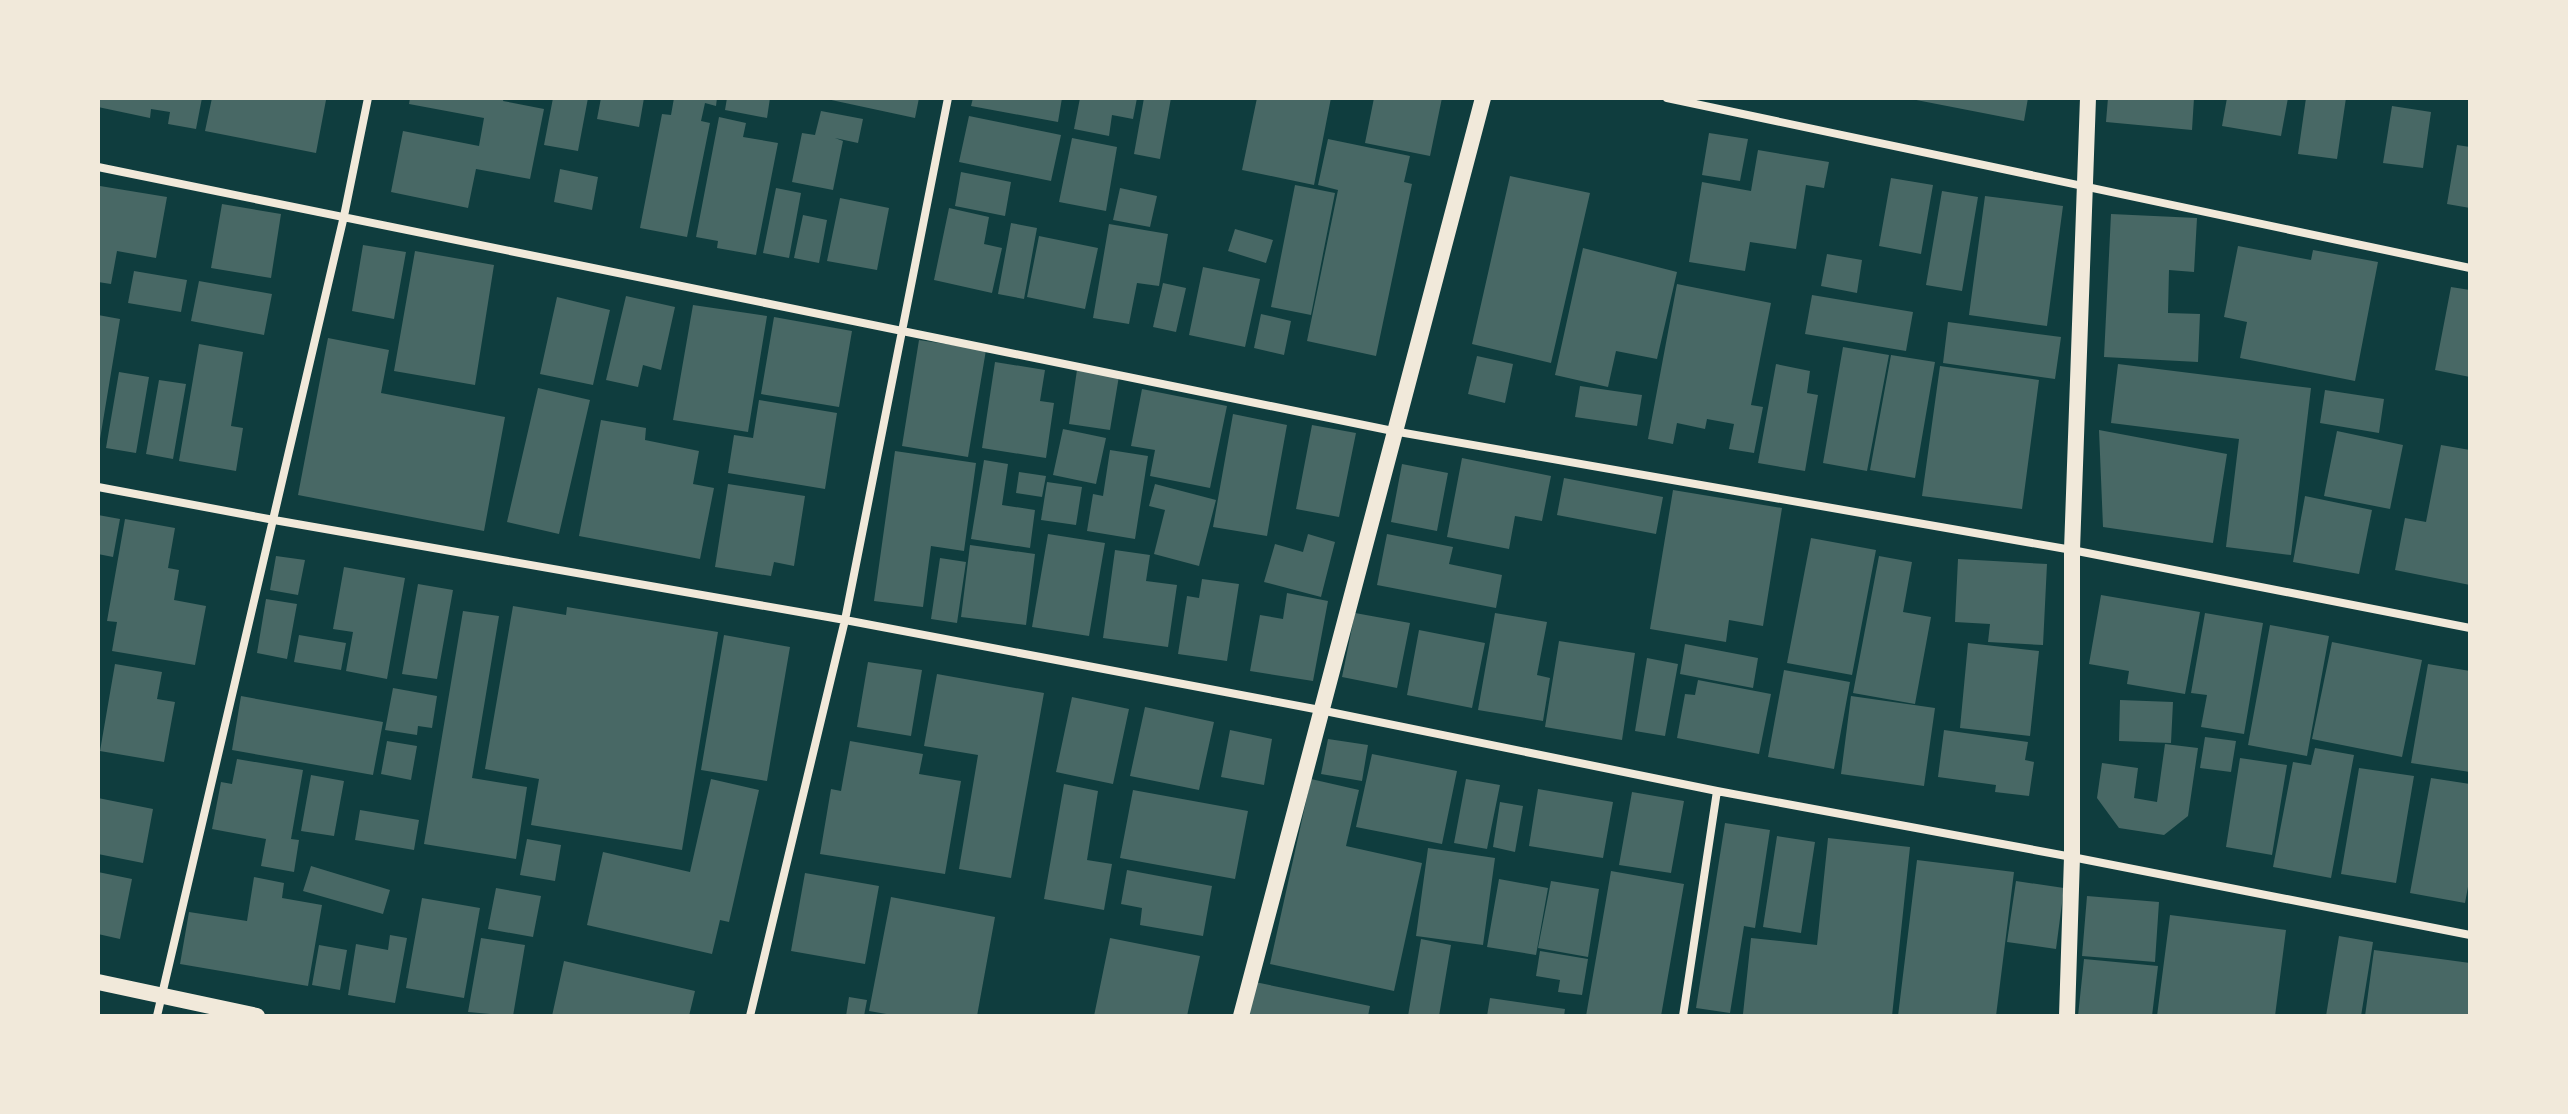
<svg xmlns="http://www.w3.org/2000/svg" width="2568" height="1114" viewBox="0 0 2568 1114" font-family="Commissioner,sans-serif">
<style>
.building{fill:#486865}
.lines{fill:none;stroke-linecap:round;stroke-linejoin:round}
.minor{stroke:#f1e9da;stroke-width:8}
.secondary{stroke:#f1e9da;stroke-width:16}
</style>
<rect width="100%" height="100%" fill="#0f3d3e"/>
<path class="building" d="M98,98H202L196,129L168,124L170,112L151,109L150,118L98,107Z
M212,98H314L326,100L316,153L205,131Z
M410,98H504L503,101L544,109L530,179L476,169L468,208L391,192L403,131L479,146L484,118L409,104Z
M553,98H588L578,151L544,145Z
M601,98H644L639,127L597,119Z
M674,98H717L716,106L705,103L701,121L710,123L687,237L640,228L662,114L671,115Z
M727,98H770L767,118L725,110Z
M822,98H919L915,118Z
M973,98H1062L1058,122L971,106Z
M1080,98H1137L1133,119L1112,115L1109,136L1074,129Z
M1144,98H1171L1160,159L1134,154Z
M1257,98H1331L1314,185L1242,170Z
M1374,98H1442L1430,156L1365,143Z
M1906,98H2028L2024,121Z
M2108,98H2194L2192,130L2106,122Z
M2227,98H2288L2281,136L2222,126Z
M2306,98H2346L2337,159L2298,154Z
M2392,106L2431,112L2423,168L2383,163Z
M821,111L863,119L858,143L835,138L843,141L833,190L792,182L802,133L815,135Z
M969,116L1061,135L1051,181L959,162Z
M719,117L746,123L743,137L778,143L756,255L717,248L718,241L696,237Z
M1709,133L1748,139L1740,181L1702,175Z
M1072,138L1117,147L1106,211L1059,202Z
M1328,139L1410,156L1404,182L1412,184L1376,356L1307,341L1338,190L1318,185Z
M2457,145L2470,147V208L2447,204Z
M1758,150L1829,162L1824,188L1806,185L1796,249L1750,242L1745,271L1689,262L1702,182L1751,191Z
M560,169L598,177L592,210L554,202Z
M961,172L1011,182L1005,216L955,206Z
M1510,176L1590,193L1551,363L1472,344Z
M1891,178L1933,185L1921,254L1879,246Z
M1295,185L1335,193L1311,315L1271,307Z
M100,186L167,197L156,258L117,251L111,284L98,282Z
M776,188L801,193L789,258L763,253Z
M1120,188L1157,196L1150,227L1113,220Z
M1942,191L1978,197L1962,291L1926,285Z
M1985,196L2063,206L2047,326L1969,315Z
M840,198L889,208L877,270L827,261Z
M222,204L281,214L271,278L211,268Z
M949,208L989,217L984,244L1002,248L992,293L934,280Z
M2111,214L2197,218L2194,272L2169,270L2168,313L2200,314L2198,362L2104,357Z
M803,215L827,220L819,263L794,258Z
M1011,223L1037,228L1024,299L998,294Z
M1109,224L1168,234L1159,286L1137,283L1129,324L1093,318Z
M1235,229L1273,240L1266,263L1228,251Z
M1039,236L1098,248L1085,309L1027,297Z
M363,245L406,252L394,319L352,311Z
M2238,246L2311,260L2313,250L2378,262L2355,381L2240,358L2247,322L2224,317Z
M1583,248L1677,272L1657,359L1616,351L1608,387L1555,375Z
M415,251L494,265L475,385L394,371Z
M1827,254L1862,260L1857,293L1821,286Z
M1203,267L1260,279L1245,347L1189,335Z
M134,271L187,280L181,312L128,303Z
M199,281L272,294L264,335L191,321Z
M1163,283L1186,288L1176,332L1153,327Z
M1677,284L1771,303L1751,405L1763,407L1754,453L1729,449L1734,424L1707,419L1705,429L1677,423L1673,444L1648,439Z
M2451,287L2470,290V377L2435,370Z
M1812,295L1913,312L1906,351L1805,334Z
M626,296L675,307L661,370L643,365L638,387L606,380Z
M557,297L610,310L593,385L540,374Z
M693,305L767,316L748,432L673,420Z
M1261,314L1291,321L1284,355L1254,348Z
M98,315L120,319L100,439H98Z
M774,317L852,331L839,407L761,394Z
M1948,322L2061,337L2055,379L1943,363Z
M328,338L389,350L381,393L505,417L484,531L298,495Z
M919,340L986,350L968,457L902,446Z
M199,344L243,352L231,426L243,428L236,471L179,461Z
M1843,347L1889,355L1867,471L1823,463Z
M1891,355L1935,362L1915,478L1870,470Z
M1477,356L1513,364L1505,403L1468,394Z
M995,362L1045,370L1040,401L1054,403L1046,458L982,448Z
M1776,364L1810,371L1807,393L1818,395L1805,471L1758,463Z
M2118,364L2311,388L2291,555L2226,547L2239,439L2111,423Z
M1940,366L2039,380L2022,509L1922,496Z
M1077,370L1119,376L1110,430L1069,424Z
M119,372L149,377L136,453L106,448Z
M159,380L186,384L173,459L146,454Z
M1580,386L1642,395L1637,426L1575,417Z
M538,388L590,400L559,534L507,522Z
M1142,389L1227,406L1210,488L1150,476L1155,450L1131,446Z
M2325,390L2384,399L2379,433L2320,423Z
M759,400L837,413L825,489L728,473L734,435L753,438Z
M1233,414L1287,425L1267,536L1213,527Z
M601,420L646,428L645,440L699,451L693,484L714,488L700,559L579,536Z
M1312,425L1356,433L1339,517L1296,509Z
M1063,429L1106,438L1096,484L1053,475Z
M2099,430L2227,454L2213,543L2103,527Z
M2337,431L2403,445L2390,509L2324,496Z
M2441,445L2470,450V585L2395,570L2405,518L2426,522Z
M1110,450L1148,456L1135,539L1087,531L1093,494L1103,496Z
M895,451L976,463L964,551L931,546L923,607L874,601Z
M1462,458L1551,476L1542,521L1515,516L1509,549L1447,537Z
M984,460L1008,464L1002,505L1035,510L1030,548L971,539Z
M1402,464L1448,473L1437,531L1391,522Z
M1019,472L1046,476L1042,497L1016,493Z
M1564,478L1663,497L1656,534L1557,515Z
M1047,482L1082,487L1076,525L1041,520Z
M728,484L805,496L794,566L774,562L771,576L715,567Z
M1155,484L1216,500L1199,566L1154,554L1165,510L1149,506Z
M1673,490L1782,508L1763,626L1729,620L1726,642L1650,629Z
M2305,496L2372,510L2359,574L2293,562Z
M98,515L120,519L113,557L98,554Z
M125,519L175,528L168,568L179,570L174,600L206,606L195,665L112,651L117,622L107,621Z
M1048,534L1105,543L1089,636L1032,627Z
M1308,534L1335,542L1321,597L1264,582L1275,544L1303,552Z
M1387,534L1453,547L1449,564L1502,575L1496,608L1377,585Z
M1811,538L1876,550L1852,675L1787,663Z
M970,545L1035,554L1026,625L961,617Z
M1115,550L1150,555L1146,581L1177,585L1168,647L1103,638Z
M276,556L305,560L298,595L270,590Z
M1879,556L1912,562L1903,612L1931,617L1915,704L1853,693Z
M940,558L966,562L957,623L931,619Z
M1958,559L2047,564L2043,645L1988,642L1990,624L1955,622Z
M344,567L405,578L387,679L346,671L353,632L333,629Z
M1202,579L1239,584L1227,661L1178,654L1187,596L1199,598Z
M418,584L453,590L437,679L402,674Z
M1287,593L1328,601L1313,681L1250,671L1260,615L1283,619Z
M2101,595L2200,612L2185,694L2127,684L2129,671L2089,664Z
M266,599L297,604L287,659L257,653Z
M513,606L566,615L567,607L718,632L682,850L531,825L539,779L485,769Z
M463,611L499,616L472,778L527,787L516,859L424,844Z
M1355,613L1410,623L1397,688L1342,677Z
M1495,613L1547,622L1537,675L1550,678L1543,721L1478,710Z
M2205,613L2263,623L2244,734L2201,727L2207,695L2191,693Z
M2270,625L2329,636L2307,756L2248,745Z
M1419,630L1485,643L1472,708L1407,695Z
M299,635L346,643L341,670L294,662Z
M724,635L790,647L767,781L701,770Z
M1559,641L1635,653L1622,740L1545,727Z
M2332,642L2422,660L2402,757L2312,739Z
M1968,643L2039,651L2030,736L1960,728Z
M1685,644L1758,658L1753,688L1680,674Z
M1647,658L1678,664L1665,736L1635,731Z
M868,662L922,670L911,736L857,727Z
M115,664L162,672L157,699L175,702L164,762L100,751Z
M2428,664L2470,671V772L2411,763Z
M1784,670L1850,682L1834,769L1768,757Z
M937,674L1044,693L1011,878L959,869L978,755L924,746Z
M1698,680L1771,694L1759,754L1677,738L1685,694L1695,695Z
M393,688L437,696L432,728L418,726L417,735L385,730Z
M241,696L383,722L373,775L232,750Z
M1851,696L1935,708L1924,786L1841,774Z
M1072,697L1129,709L1113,784L1056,772Z
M2120,700L2173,702L2171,743L2119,741Z
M1145,707L1214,722L1199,790L1130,776Z
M1230,730L1272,739L1264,785L1221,777Z
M1944,730L2028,742L2025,760L2034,762L2029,796L1995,792L1996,785L1938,777Z
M2205,737L2236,741L2231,772L2200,768Z
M1328,739L1368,745L1362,781L1321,774Z
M387,741L417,746L411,780L381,774Z
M850,741L923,754L919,774L961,781L945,874L820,854L831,789L841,791Z
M2165,744L2198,748L2188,816L2164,835L2119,828L2097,798L2102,763L2138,768L2134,798L2157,802Z
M2315,748L2354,755L2331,878L2273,867L2293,762L2311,765Z
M1372,754L1457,771L1442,844L1356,827Z
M2240,758L2287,765L2272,855L2226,847Z
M237,759L303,770L291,839L299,840L294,872L261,866L266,839L212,829L221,782L232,784Z
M2359,768L2414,776L2396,883L2341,874Z
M311,775L344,781L334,836L301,831Z
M2431,778L2470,784V876L2465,903L2410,893Z
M711,779L759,790L729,922L720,920L712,954L587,925L603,852L690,872Z
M1311,779L1359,790L1346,846L1422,863L1394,991L1270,964Z
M1466,779L1500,785L1487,849L1454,843Z
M1064,784L1098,791L1087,860L1112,864L1104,910L1044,899Z
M1538,789L1613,802L1603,858L1529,846Z
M1133,790L1248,811L1235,879L1120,858Z
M1632,792L1684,801L1671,873L1619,865Z
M98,798L153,809L143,863L98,854Z
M1500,802L1523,806L1515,852L1493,847Z
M360,810L419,820L414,850L355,840Z
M1725,823L1770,830L1755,928L1744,926L1730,1013L1696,1008Z
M1777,836L1815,842L1801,933L1763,927Z
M1828,838L1910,847L1892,1016L1743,1014L1751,938L1817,945Z
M527,839L561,845L555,881L520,875Z
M1428,848L1495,858L1483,945L1416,936Z
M1917,860L2014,872L1996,1016H1898Z
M311,866L390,890L383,914L303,891Z
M1127,870L1212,886L1203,936L1140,925L1142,908L1121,904Z
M1611,871L1684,884L1661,1016H1586Z
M98,872L132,879L120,939L98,934Z
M805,873L879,886L865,964L791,951Z
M254,877L284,883L282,898L322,905L308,986L180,964L189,912L247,921Z
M1499,879L1548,888L1536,955L1487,947Z
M1551,881L1599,889L1588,957L1538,948Z
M2016,881L2064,888L2056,949L2007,942Z
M496,888L541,896L533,937L488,929Z
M2087,896L2159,902L2155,962L2082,956Z
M891,897L995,917L977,1016H898L869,1011Z
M422,898L480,908L464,998L406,988Z
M2170,915L2286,930L2275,1016H2157Z
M390,935L407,938L395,1003L348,995L356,944L388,950Z
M2339,936L2373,942L2361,1016H2326Z
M481,938L525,945L513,1016L468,1012Z
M1110,938L1200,956L1187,1016H1094Z
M1421,939L1451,945L1439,1016H1408Z
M319,945L347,950L340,990L312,985Z
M2374,950L2470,963V1016H2365Z
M1540,951L1588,959L1582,995L1558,992L1560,980L1536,976Z
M2084,959L2158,966L2152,1016H2078Z
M564,961L695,991L689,1016H552Z
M1255,982L1370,1006L1368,1016H1248Z
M849,997L867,1000L864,1016H846Z
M1490,998L1565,1009L1564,1016H1487Z"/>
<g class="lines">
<path class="minor" d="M1667,98L2470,268
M98,167L1393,431L2072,550L2470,628
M98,487L274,520L845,620L1320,710L1717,791L2072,857L2470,935
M157,1016L344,216L368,98
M750,1016L845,620L948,98
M1683,1016L1717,791"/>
<path class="secondary" d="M98,982L257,1016
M1241,1016L1483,98
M2067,1016L2072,857V550L2088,98"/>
</g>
<rect width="2568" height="1114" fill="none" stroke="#f1e9da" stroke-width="200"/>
</svg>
